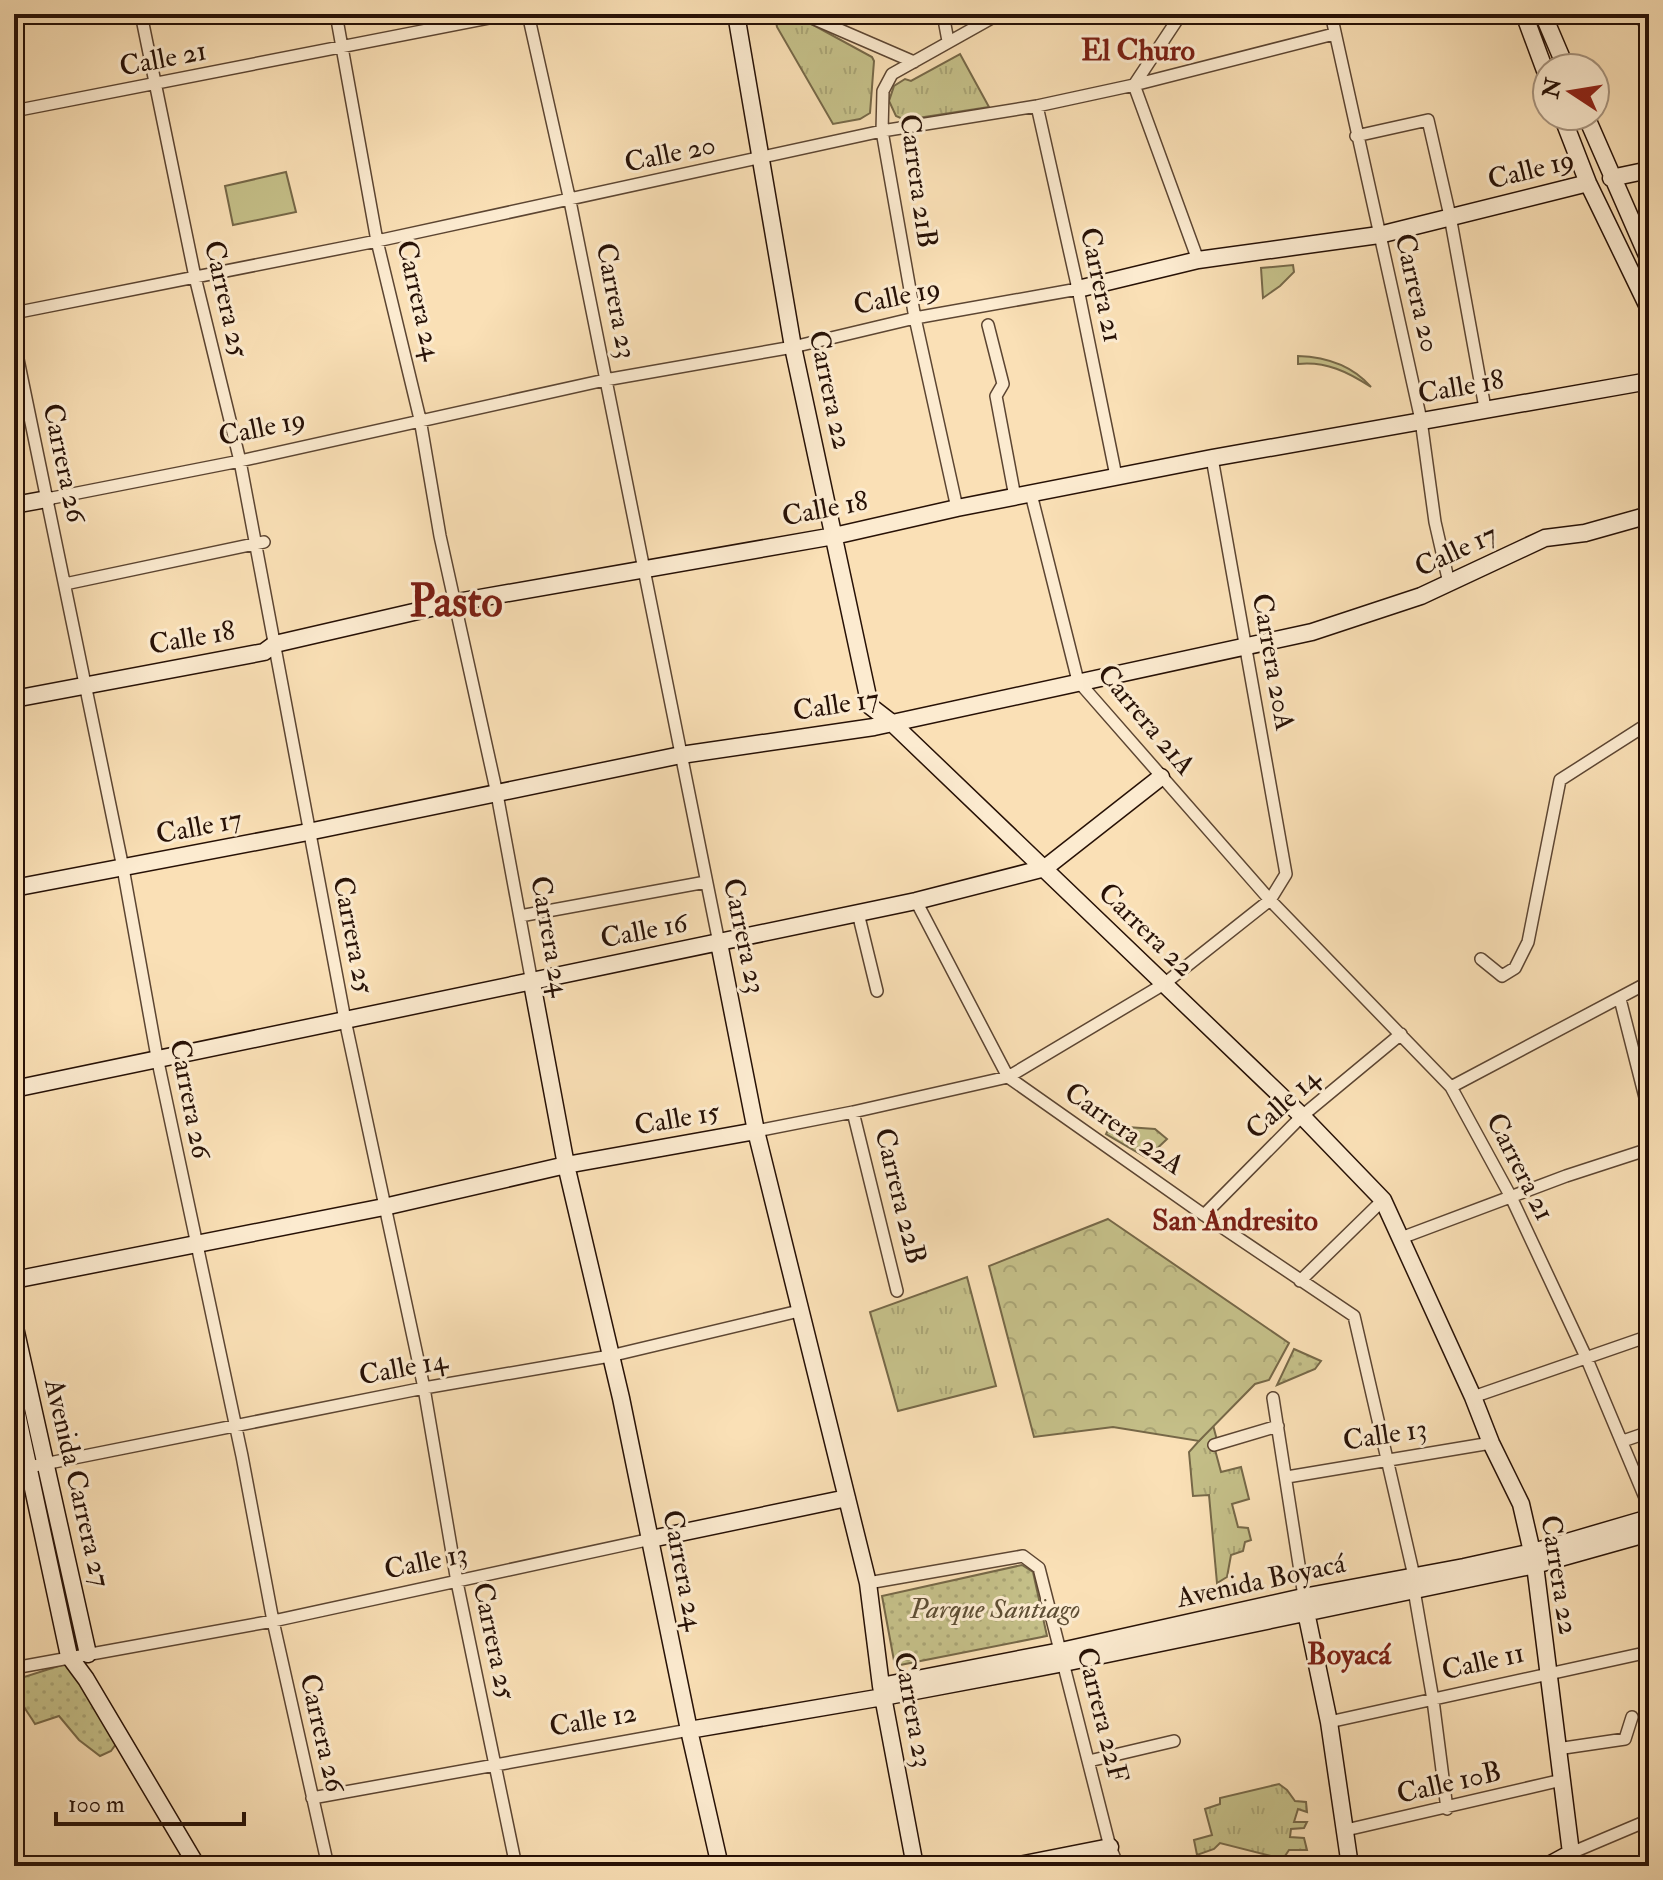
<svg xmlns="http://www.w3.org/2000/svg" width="1663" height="1880" viewBox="0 0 1663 1880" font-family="'IM FELL Double Pica',serif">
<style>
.grass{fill:url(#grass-tufts);stroke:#766848;stroke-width:2}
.forest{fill:url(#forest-crowns);stroke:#766848;stroke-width:2}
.park{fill:url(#park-dots);stroke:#766848;stroke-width:2}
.garden{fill:#c5c089;stroke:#766848;stroke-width:2}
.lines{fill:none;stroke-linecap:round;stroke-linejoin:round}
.street-casing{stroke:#5c4532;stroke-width:14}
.secondary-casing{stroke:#271106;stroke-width:19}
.street{stroke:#fcebd0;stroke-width:11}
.secondary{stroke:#fcebd0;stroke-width:16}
.labels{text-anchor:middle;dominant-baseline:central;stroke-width:6;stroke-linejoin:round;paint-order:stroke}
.street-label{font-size:28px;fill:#271106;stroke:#fcebd0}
.park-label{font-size:28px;font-style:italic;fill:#5e4e34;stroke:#fcebd0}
.neighbourhood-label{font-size:30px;font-weight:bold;fill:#7a1f14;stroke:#fcebd0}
.town-label{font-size:44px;font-weight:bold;fill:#7a1f14;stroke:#fcebd0}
</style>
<defs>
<pattern id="grass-tufts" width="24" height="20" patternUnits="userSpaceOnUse" patternTransform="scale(2)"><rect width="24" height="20" fill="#c5c089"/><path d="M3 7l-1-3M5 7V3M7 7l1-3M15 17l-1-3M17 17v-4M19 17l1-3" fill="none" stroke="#a9a475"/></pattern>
<pattern id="forest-crowns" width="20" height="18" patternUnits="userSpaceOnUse" patternTransform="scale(2)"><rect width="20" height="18" fill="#c5c089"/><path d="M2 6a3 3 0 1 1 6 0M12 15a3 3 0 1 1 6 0" fill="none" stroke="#a9a475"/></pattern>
<pattern id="park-dots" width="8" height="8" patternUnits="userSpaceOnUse" patternTransform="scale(2)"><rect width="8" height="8" fill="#c5c089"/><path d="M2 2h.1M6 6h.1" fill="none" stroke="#a9a475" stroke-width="1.8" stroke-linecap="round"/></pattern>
</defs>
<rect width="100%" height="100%" fill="#fae0b6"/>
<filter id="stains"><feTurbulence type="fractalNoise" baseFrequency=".0025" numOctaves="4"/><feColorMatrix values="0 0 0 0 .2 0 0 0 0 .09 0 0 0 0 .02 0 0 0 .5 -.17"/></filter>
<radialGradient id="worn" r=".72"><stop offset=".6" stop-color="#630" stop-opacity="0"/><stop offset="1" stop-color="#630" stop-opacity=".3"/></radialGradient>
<path class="grass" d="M782,15H795L872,57L874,61L870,113L860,119L833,124L777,27L776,22Z
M960,54L989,107L905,120L896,116L889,101L894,86L905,79L911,81Z
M1113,1120L1127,1127L1155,1129L1167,1139L1147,1158L1106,1134Z
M967,1277L996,1386L898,1411L870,1312Z
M1213,1425L1218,1444L1214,1446L1221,1472L1241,1467L1249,1499L1232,1504L1238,1527L1248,1528L1251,1540L1245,1542L1243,1551L1231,1555L1227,1577L1217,1583L1209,1495L1193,1496L1189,1452Z
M1279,1784L1287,1790L1295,1801L1306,1802L1307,1812L1298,1809L1294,1822H1307L1304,1828L1291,1829L1290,1837L1304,1838L1307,1850H1289L1283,1859L1220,1843L1214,1849L1197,1855L1194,1840L1212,1835L1205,1809L1220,1804V1798Z"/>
<path class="forest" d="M1108,1219L1289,1343L1269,1380L1255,1384L1199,1441L1113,1427L1034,1437L989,1266Z"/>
<path class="park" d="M1294,1349L1321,1361L1315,1369L1277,1385Z
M1022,1565L1033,1572L1047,1636L895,1666L882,1596Z
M65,1664L88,1689L116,1744L111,1751L100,1756L79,1740L59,1716L35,1724C23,1704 14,1700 24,1677Z"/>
<path class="garden" d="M286,172L296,212L233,225L225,186Z
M1293,265L1294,272L1280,286L1263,298L1261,268Z
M1298,356C1326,357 1352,365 1371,387C1348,372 1326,361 1298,364Z"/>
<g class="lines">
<g class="street-casing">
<path id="street" d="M141,14L195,277L240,461L345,1020L424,1388L457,1582L516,1866
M336,14L377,241L420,419L440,536L497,794L532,983
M528,14L570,201L719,943
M803,14L914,62
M943,14L948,41
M1181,14L1134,85L1198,260
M1331,14L1421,420L1435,522L1449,583
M1643,14L1644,23
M1037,106L1078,289L1116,476
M14,111L509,14
M1356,136L1428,120L1450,216L1485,408
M14,313L377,241L882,131L1037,106L1134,85L1334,34
M988,325L1003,384L996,396L1015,497
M14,340L123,868L157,1057L242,1456L273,1621L328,1866
M1031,494L1078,681L1270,900L1451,1087L1511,1197L1586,1357L1649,1507
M47,499L240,461L605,380L793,347L915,318L1078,289
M957,508L915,318L882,131L883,91L892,74L999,14
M65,584L264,542
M916,901L1008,1077L1204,1215L1354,1316L1414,1576
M858,913L877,991
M520,916L706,882
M1481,959L1502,976L1515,968L1528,942L1560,780L1649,723
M1620,999L1649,1113
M1451,1087L1649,982
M853,1112L897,1291
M756,1131L853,1112L1008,1077L1164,984L1270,900L1286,874L1212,458
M1204,1215L1302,1116L1401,1034
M1401,1238L1566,1176L1649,1149
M1300,1281L1383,1200
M1473,1397L1649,1336
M1273,1398L1305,1603
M1623,1441L1649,1432
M1214,1445L1278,1426
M14,1470L424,1388L610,1356L799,1311
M1287,1477L1491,1443
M868,1583L1023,1556L1039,1568L1110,1847L1118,1866
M1414,1590L1433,1700L1447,1809
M14,1668L273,1621L651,1539
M1329,1722L1649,1652
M1557,1749L1625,1739L1632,1717
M1089,1761L1174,1741
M312,1798L689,1730
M1346,1830L1562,1780
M14,1862L15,1861
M176,1866L190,1855
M1576,1866L1571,1853L1649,1820"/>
</g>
<g class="secondary-casing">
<path id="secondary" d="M736,14L793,347L870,706L892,723L1302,1116L1383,1200L1473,1397L1491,1443L1521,1504L1535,1565L1571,1853L1547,1866
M1524,14L1547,76
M1543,14L1566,68
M1562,116L1588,183L1649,309
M1586,116L1649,260
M1611,178L1649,170
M1078,289L1198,260L1379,235L1588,183
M14,505L47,499
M14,699L264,652L275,644L457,602L834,536L957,508L1212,458L1649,381
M14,888L308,832L681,755L874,727L1312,632L1421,596L1545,538L1585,533L1649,515
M719,943L756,1131L868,1583L881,1686L915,1866
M532,983L566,1165L621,1398L689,1730L720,1866
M14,1089L916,901L1045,868L1161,777
M14,1280L384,1207L566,1165L756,1131
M14,1323L88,1654
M14,1400L69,1656L86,1679L197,1866
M651,1539L847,1498
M1306,1612L1329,1722L1350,1866
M881,1686L1061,1651L1303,1597L1464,1567L1533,1552L1649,1518
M689,1730L883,1697L1064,1663L1535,1565L1649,1533
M1014,1866L1110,1847"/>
</g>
<use href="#street" class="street"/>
<use href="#secondary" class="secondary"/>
</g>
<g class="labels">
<g class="street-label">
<text transform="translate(163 59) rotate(-11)">Calle 21</text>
<text transform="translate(670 154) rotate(-12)">Calle 20</text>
<text transform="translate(1531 170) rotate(-14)">Calle 19</text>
<text transform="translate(918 181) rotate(82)">Carrera 21B</text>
<text transform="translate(1101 285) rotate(78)">Carrera 21</text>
<text transform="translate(1417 293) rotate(77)">Carrera 20</text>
<text transform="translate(897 297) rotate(-12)">Calle 19</text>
<text transform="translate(226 299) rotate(77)">Carrera 25</text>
<text transform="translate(419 300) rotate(77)">Carrera 24</text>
<text transform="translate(616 301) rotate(79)">Carrera 23</text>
<text transform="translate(1461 387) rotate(-10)">Calle 18</text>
<text transform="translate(830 390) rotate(78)">Carrera 22</text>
<text transform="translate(262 428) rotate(-12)">Calle 19</text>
<text transform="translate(64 463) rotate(78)">Carrera 26</text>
<text transform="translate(825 509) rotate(-11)">Calle 18</text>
<text transform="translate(1456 551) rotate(-25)">Calle 17</text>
<text transform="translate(192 638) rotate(-10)">Calle 18</text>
<text transform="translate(1273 662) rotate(80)">Carrera 20A</text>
<text transform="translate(836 705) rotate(-9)">Calle 17</text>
<text transform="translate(1146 720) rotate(50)">Carrera 21A</text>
<text transform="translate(199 827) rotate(-11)">Calle 17</text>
<text transform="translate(1146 930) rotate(44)">Carrera 22</text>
<text transform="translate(644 931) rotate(-11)">Calle 16</text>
<text transform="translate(353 935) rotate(79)">Carrera 25</text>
<text transform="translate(550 936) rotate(80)">Carrera 24</text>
<text transform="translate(744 936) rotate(78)">Carrera 23</text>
<text transform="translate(190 1099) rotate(79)">Carrera 26</text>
<text transform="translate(1283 1104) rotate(-43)">Calle 14</text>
<text transform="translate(677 1119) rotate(-10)">Calle 15</text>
<text transform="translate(1124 1129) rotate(35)">Carrera 22A</text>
<text transform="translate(1520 1167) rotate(63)">Carrera 21</text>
<text transform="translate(900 1196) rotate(76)">Carrera 22B</text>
<text transform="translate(403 1368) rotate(-11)">Calle 14</text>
<text transform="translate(1385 1435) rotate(-9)">Calle 13</text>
<text transform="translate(77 1483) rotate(77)">Avenida Carrera 27</text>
<text transform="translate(426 1562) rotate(-12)">Calle 13</text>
<text transform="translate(683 1570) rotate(79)">Carrera 24</text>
<text transform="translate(1559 1575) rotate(81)">Carrera 22</text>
<text transform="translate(1261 1581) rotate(-12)">Avenida Boyacá</text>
<text transform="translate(494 1641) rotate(78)">Carrera 25</text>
<text transform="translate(1483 1662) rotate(-13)">Calle 11</text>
<text transform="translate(913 1710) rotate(80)">Carrera 23</text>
<text transform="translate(1102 1715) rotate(76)">Carrera 22F</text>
<text transform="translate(593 1720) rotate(-10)">Calle 12</text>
<text transform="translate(322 1733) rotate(77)">Carrera 26</text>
<text transform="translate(1449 1783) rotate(-13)">Calle 10B</text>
</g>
<g class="park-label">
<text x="995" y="1609">Parque Santiago</text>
</g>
<g class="neighbourhood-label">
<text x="1138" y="50">El Churo</text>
<text x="1235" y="1220">San Andresito</text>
<text x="1349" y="1654">Boyacá</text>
</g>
<g class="town-label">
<text x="456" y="602">Pasto</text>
</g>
</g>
<rect width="1663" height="1880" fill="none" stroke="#fae0b6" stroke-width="48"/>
<rect x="16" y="16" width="1631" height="1848" fill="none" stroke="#271106" stroke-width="4"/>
<rect x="24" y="24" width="1615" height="1832" fill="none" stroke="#271106" stroke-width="2"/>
<g transform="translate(1571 92) rotate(282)"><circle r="38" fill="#fcebd0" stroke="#a7947f" stroke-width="2"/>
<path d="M0-6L14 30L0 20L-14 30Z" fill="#8f2418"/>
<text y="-12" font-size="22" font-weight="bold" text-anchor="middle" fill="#271106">N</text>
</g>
<path d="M56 1812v12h188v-12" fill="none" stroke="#271106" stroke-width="4"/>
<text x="68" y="1812" font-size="24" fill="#271106" stroke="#fcebd0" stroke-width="6" paint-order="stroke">100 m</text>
<rect width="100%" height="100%" filter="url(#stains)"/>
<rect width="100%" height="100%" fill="url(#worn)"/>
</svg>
